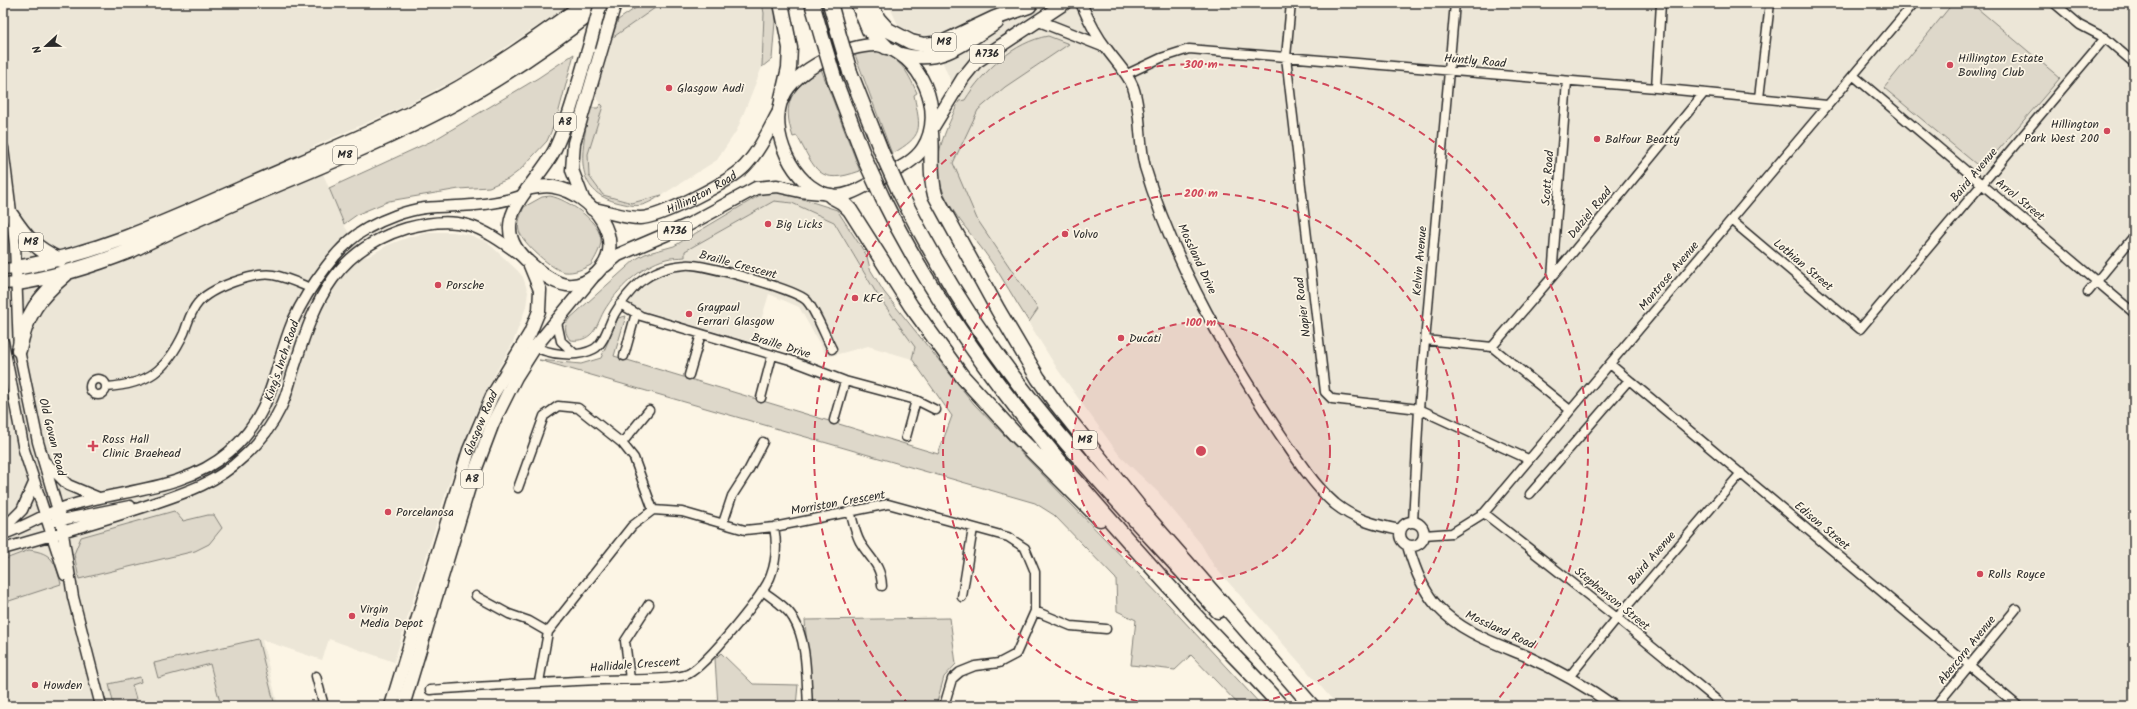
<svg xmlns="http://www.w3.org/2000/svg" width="2137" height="709" viewBox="0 0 2137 709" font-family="Kalam,sans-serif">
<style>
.built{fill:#ece6d7}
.green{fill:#ded8ca;stroke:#84827a}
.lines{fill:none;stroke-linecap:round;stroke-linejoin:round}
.minor-casing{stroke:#2b2b2b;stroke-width:11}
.tertiary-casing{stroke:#2b2b2b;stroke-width:13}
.primary-casing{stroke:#2b2b2b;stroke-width:15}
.motorway-casing{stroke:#2b2b2b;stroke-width:17}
.minor{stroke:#fcf5e5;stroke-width:8}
.tertiary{stroke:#fcf5e5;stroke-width:10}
.primary{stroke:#fcf5e5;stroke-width:12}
.motorway{stroke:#fcf5e5;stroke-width:14}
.primary-bridge-casing{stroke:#2b2b2b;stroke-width:15;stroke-linecap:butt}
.motorway-bridge-casing{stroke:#2b2b2b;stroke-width:17;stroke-linecap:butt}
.primary-bridge{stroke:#fcf5e5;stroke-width:12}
.motorway-bridge{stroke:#fcf5e5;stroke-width:14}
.ring{fill:none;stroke:#d1495b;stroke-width:2;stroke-dasharray:7 5}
.poi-dot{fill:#d1495b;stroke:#fcf5e5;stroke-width:1.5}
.labels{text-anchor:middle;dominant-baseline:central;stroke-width:3.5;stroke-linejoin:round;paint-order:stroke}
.shield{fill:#fcf5e5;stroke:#6a6863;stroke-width:1}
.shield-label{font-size:11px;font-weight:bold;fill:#2b2b2b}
.poi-label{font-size:12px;fill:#2b2b2b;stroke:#fcf5e5;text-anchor:start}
.street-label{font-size:12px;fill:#2b2b2b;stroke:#fcf5e5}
.centre{fill:#d1495b;stroke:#fcf5e5;stroke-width:2}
.ring-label{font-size:12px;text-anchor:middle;font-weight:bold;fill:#d1495b;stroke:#fcf5e5;stroke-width:3.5;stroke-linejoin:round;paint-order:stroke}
</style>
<rect width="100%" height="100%" fill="#fcf5e5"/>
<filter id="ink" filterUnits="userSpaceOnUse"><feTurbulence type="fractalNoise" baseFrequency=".025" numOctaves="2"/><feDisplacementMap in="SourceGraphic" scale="8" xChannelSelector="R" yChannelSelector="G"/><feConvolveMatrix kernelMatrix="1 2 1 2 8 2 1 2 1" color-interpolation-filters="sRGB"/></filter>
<g filter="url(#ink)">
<path class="built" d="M3,3H572L464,75L398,109L312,147L345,227L367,257L388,245L409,237L432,232H453L470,235L487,242L517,270L523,277L528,292L526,307L512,345L496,372L473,419L446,492L394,662L329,639L322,660L262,640L278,706H3V603L29,550L3,560Z
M662,3H762L764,13L762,67L737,130L717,160L662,195L632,203L603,195L589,176L588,154L603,106L594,95L612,38Z
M888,3H2134V706H1338L1214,566L1201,544L1158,492L1120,456L1058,370L989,258L950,205L941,186L939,156L946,130L959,101L932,37L924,36L899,27Z
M774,201L792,203L833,222L878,296L915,347L912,359L868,346L827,357L799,307L769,294L754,343L629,306V300L655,278L685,270V251Z"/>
<path class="green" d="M643,3H662L612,38L618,20Z
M762,3H775L776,9L772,59L762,67L764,13Z
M1953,3H1971L2060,78L1982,169L1884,88Z
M1048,36L1069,44L1005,87L978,110L953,163L977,219L1038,309L1029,322C1015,301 1003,278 988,257C970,231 941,204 938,171C936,147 950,122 959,101L965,100C983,71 1014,42 1048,36Z
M877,50C901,60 907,70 917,93L914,95C921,130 924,135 892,154L854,52Z
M574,54L557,118L547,141L520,170L508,179L489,187L459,189L389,201L358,214L344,224L329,188L434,140L538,78Z
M821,69L860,171C818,186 816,170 797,136L793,137C781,101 792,89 821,69Z
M601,104L603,106L588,154L589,176L603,195L632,203L662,195C642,207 640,208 616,202C569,189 584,145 589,108H598Z
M778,191L837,210L867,256L870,269L884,292L974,404L1169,605L1262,706H1240L1191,655L1175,670L1131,665L1136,620L1117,611L1116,579L1054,515L1035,503L539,360L581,364L601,358L618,318L626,316L614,356L938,454L952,416L912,359L915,347L878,296L834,222L792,203L774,201L685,251V257C679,258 672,257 666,259C641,266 617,289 604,311C599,320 597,329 590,335C584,340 577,341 570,340C565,333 564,327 568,320L636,259L645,254L674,246L765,192Z
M550,196C567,199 602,222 601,242C600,250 595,258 591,265C583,269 574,273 565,272C553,271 522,242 519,231C517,223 521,214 524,207L542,197Z
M174,511L183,521L208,515H214L222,528L209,544L195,551L79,579L74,554L81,537Z
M29,550C53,553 55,562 61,584L3,603V560Z
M950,618L956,664L944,677L936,706H811L805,620Z
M258,639L275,706H221L210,664L158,678L154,663Z
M721,653L753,684L798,685L796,706H718L715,659Z
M140,677L141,682L132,685L138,706H114L109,684Z"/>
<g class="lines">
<g class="minor-casing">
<path id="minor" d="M1291,3L1286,57L1325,392L1332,399L1419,409L1528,459
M2054,3L2080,25L2105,38L2134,63
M1127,74L1161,58L1189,49L1656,88L1827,105
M1854,76L2134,313
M1656,88L1661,3
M1759,98L1770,3
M1731,220L1860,329L2105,38
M1552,277L1567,81
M2088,292L2134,236
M620,304L641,316L790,360L845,381L916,400L936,410
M557,322L561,341L575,354
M1425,340L1492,347L1570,410
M532,345C548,355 577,358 594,349C605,343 609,323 615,313C622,301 630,291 640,282C653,272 669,266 685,265C701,263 794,289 806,300C814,307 826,338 832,349
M1492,347L1565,262L1704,93
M624,356L636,313
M1610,364L2018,706
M689,375L701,334
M90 387a8 8 0 1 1 16 0a8 8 0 1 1-16 0Z
M107,387C148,384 166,371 184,333C188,323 190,312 198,303C210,288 254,272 273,275C286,277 298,283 310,288
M761,398L772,356
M834,420L845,381
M906,437L916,400
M622,443L649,410
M518,488L544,416L558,406L578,408L622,443L634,458L653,510
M1530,494L1629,380
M850,511C853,521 855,533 860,542C870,559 881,564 882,586
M1484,513L1617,618L1724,706
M1413,522L1419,409L1455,3
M723,523L732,496L748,471L763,442
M1424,535L1452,533L1484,513L1914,3
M763,591C773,599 787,607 793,618C808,642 806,678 808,706
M476,596L509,614L529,621L548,632
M962,597L973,528
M1035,611L1071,626L1106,629
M316,676L324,706
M1569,677L1617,618L1741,473
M630,679L625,641L649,604
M539,682L548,632L632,526L653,510L682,512L745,530L774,527L888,504L1008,537L1025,548L1035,572V611L1016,654L999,663L975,666L960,672L952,679L944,706
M430,690C488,686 545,682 603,680C622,679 672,681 688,674C706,665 765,594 771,575C777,559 777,543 774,527
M1936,706L2016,609"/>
</g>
<g class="tertiary-casing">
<path id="tertiary" d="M1081,3C1088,19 1095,34 1106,48C1115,61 1127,72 1133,87C1142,113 1138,141 1145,167C1172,258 1222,346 1274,425C1291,450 1312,484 1335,504C1355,520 1375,525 1400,530
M1039,21L1105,47
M3,148L15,244L19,350L38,442L61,521L73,597L101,706
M3,269L16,268
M3,284L17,283
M3,342L24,450L65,575
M45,462L68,485L99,498
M56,521L130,506
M1400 534a12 12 0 1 1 24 0a12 12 0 1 1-24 0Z
M3,529L22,510L34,483
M3,534C26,527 45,513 68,506C121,489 184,491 229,452C275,412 272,371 293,321C302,301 313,284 326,267C338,251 351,237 368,228C384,219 407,210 425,208C458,205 489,207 521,196
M1408,546C1414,567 1422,590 1437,606C1461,632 1492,642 1524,655C1555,669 1586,686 1614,706
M3,549C49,536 94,523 140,508C177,495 213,486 242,458C258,444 272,426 281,407C288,393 291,376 296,362C316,298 337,249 407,228C459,214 479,225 520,255"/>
</g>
<g class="primary-casing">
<g id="primary">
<path d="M878,45C921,53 946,112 923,148C913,164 891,172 876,180C863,187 845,199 830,195C793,188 767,130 783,97C796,69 848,44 878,45Z"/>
<path d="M901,54C942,66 964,43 997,23"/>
<path d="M933,127L963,78L976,62L1065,3"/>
<path d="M527,189C536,187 545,185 554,187C591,193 630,241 597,273C589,281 578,286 567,285C553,283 541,273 531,264C480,223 535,188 554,151C570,118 578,82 589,47"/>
<path d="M583,199L572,170L574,143L615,3"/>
<path id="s1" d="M592,209C608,211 623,218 640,218C660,218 731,181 745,166C759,151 768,132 777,115"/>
<path d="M605,266L618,255L688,225L756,188L777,186L800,191L822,193"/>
<path id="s2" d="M391,706L469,450L492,396L530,333L539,311L540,290L529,263"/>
<path d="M403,706L470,484L493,423L516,377L535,347L592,278"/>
</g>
</g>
<g class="motorway-casing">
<path id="motorway" d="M781,3L790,48L789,68L782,98
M812,3L823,41
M830,3L838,32
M858,3L869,30L886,47
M870,3L878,19L888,30L911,42L924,45L942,43L995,18L1029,6
M850,72L882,153
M835,81L866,162
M931,133C933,154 929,173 935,195L998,310L1038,378L1055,402L1148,518L1312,706
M899,191C933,259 972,323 1018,383C1079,463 1151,536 1218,611
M831,196L842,202L850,210L911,306L962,376L1015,434L1100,519
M883,199C959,354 1071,477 1185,604C1216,639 1250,671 1281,706
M11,215C26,238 35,248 60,260
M16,268C102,253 173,219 252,184C316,156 381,130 443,97C493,70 540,36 586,3
M17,283C57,277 94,265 132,250C236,197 348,160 451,105C505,76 555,41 604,3
M19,350C26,314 39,297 66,274"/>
</g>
<use href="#minor" class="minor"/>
<use href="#tertiary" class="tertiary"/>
<use href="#primary" class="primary"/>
<use href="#motorway" class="motorway"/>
<g class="primary-bridge-casing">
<path id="primary-bridge" d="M589,47L601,3"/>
</g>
<g class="motorway-bridge-casing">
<path id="motorway-bridge" d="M838,32L850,72
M823,41L835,81
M882,153L899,191
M866,162L883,199"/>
</g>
<use href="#primary-bridge" class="primary-bridge"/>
<use href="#motorway-bridge" class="motorway-bridge"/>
</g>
</g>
<circle cx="1201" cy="451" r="129" fill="#d1495b" fill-opacity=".12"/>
<g class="ring">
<circle cx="1201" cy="451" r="129"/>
<path d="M1161 706A258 258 0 1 1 1241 706"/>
<path d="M909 705A387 387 0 1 1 1493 705"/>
</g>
<g class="poi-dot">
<circle cx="1950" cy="65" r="4"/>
<circle cx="669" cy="88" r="4"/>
<circle cx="2107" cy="131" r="4"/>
<circle cx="1597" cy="139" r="4"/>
<circle cx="768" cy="224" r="4"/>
<circle cx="1065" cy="234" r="4"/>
<circle cx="438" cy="285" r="4"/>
<circle cx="855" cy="298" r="4"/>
<circle cx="689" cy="314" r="4"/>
<circle cx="1121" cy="338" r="4"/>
<path d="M91 440h4v4h4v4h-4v4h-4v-4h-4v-4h4z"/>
<circle cx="388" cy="512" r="4"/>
<circle cx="1980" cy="574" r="4"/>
<circle cx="352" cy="616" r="4"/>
<circle cx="35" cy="685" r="4"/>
</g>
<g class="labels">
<g class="shield">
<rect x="932" y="33" width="24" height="18" rx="3"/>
<rect x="970" y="45" width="34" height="18" rx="3"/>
<rect x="554" y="113" width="22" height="18" rx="3"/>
<rect x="333" y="146" width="24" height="18" rx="3"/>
<rect x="658" y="222" width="34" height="18" rx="3"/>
<rect x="19" y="233" width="24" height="18" rx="3"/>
<rect x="1073" y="431" width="24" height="18" rx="3"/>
<rect x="461" y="470" width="22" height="18" rx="3"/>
</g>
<g class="shield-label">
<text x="944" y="42">M8</text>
<text x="987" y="54">A736</text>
<text x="565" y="122">A8</text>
<text x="345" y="155">M8</text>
<text x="675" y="231">A736</text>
<text x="31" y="242">M8</text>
<text x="1085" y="440">M8</text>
<text x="472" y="479">A8</text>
</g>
<g class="poi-label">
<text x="1958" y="58">Hillington Estate<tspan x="1958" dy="14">Bowling Club</tspan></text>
<text x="677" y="88">Glasgow Audi</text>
<text x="2099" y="124" text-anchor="end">Hillington<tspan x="2099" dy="14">Park West 200</tspan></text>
<text x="1605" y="139">Balfour Beatty</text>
<text x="776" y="224">Big Licks</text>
<text x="1073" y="234">Volvo</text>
<text x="446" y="285">Porsche</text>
<text x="863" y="298">KFC</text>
<text x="697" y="307">Graypaul<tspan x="697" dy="14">Ferrari Glasgow</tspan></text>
<text x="1129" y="338">Ducati</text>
<text x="102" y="439">Ross Hall<tspan x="102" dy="14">Clinic Braehead</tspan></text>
<text x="396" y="512">Porcelanosa</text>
<text x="1988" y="574">Rolls Royce</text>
<text x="360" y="609">Virgin<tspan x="360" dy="14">Media Depot</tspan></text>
<text x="43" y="685">Howden</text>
</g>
<g class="street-label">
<text transform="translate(1475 61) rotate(5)">Huntly Road</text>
<text transform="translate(1974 175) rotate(-50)">Baird Avenue</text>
<text transform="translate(1548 178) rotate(-86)">Scott Road</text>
<text stroke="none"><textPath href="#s1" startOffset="116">Hillington Road</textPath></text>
<text transform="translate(2020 200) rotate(39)">Arrol Street</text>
<text transform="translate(1590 213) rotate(-51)">Dalziel Road</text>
<text transform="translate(1197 259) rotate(65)">Mossland Drive</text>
<text transform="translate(1420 261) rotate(-85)">Kelvin Avenue</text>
<text transform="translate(738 265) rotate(15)">Braille Crescent</text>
<text transform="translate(1803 265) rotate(40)">Lothian Street</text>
<text transform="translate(1669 276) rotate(-50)">Montrose Avenue</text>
<text transform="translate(1303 307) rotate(-97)">Napier Road</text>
<text transform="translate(781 346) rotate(17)">Braille Drive</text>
<text transform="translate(282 361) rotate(-71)">King's Inch Road</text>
<text stroke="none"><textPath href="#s2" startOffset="297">Glasgow Road</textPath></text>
<text transform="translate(52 437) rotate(76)">Old Govan Road</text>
<text transform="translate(838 503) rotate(-10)">Morriston Crescent</text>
<text transform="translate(1822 526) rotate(40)">Edison Street</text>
<text transform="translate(1652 558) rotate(-49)">Baird Avenue</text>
<text transform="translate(1612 599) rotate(39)">Stephenson Street</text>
<text transform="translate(1500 630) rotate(25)">Mossland Road</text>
<text transform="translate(1967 650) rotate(-51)">Abercorn Avenue</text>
<text transform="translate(635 665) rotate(-4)">Hallidale Crescent</text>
</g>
</g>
<circle cx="1201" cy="451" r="6" class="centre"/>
<g class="ring-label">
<text x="1201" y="68">300 m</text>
<text x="1201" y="197">200 m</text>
<text x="1201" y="326">100 m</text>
</g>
<rect width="2137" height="709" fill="none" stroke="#fcf5e5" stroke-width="16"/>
<rect x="8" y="8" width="2121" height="693" fill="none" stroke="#2b2b2b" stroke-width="1.5" filter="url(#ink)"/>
<g transform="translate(46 46) rotate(248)" stroke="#fcf5e5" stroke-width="3" paint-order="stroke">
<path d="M0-3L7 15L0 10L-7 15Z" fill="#2b2b2b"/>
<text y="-6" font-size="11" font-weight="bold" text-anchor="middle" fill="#2b2b2b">N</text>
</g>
</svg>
